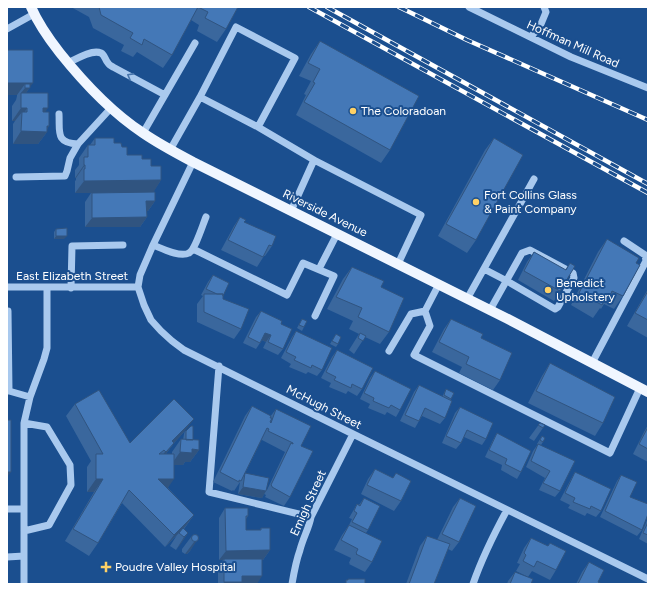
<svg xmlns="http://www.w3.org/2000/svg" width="655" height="591" viewBox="0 0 655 591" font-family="Figtree,sans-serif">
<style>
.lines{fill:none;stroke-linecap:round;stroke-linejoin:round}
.minor{stroke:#a9c9ee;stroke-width:7}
.major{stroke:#f0f6ff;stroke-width:10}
.rail-casing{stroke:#fff;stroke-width:4.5}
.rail{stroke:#1b4f8f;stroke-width:3;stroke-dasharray:9;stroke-linecap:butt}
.wall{fill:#3a679d;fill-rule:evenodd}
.shaded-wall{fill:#305480}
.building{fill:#4478b7;stroke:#305480}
.oneway{stroke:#4674ac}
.poi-dot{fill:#ffd166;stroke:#1b4f8f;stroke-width:1.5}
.labels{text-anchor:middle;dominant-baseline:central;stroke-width:4;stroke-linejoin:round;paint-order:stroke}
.street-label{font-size:12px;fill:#fff;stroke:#1b4f8f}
.poi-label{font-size:12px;fill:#fff;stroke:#1b4f8f;text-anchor:start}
</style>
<rect width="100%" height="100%" fill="#1b4f8f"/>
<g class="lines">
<path class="minor" d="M469,7L571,57L648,88
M7,29L34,14
M531,37L541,24L546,12L544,7
M68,63C76,59 92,49 101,53C105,55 105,60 108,63C109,65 111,66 113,67L165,95
M59,114C60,132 55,143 78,144L111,108
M258,127L314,160L291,211
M143,133L195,43
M170,150L200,97L236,27L295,58L258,127L200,97
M314,160L421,215L398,264
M193,162L153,245L140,275L138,287L144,305L151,320L161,331L172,341L184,350L353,434L648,579
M16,177L65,176L67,171L70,158L78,144
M153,245C161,248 180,258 189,253C195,250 203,224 206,217
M193,249L287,295L303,263L334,276L315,316
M319,269L337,234
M484,269L507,281L555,309L558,307L574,278L573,273L530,250L522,253L490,310
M439,284L425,311L430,326L414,355L610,453L640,388
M7,287H138
M71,288L72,246L123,245
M467,299L534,179
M389,351L411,314L425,311
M592,363L646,261L645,255L624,241
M219,366L209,492L311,517
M7,391H9L8,311
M9,391L30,397
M24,423L47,427L70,465L71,485L49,525L24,531
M7,509H24
M7,557L24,556
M24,584V423L30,397L44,359L47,348V287
M292,584C294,572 296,561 300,550C303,538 309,528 311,517L353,434
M473,584C482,558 494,534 507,510"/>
<path class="major" d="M31,7C38,23 49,39 60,53C84,83 111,112 143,133C159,144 176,153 193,162L508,319L648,392"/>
<g class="rail-casing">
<path id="rail" d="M309,7L648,193
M327,7L648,184
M399,7L467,40L648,120"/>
</g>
<use href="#rail" class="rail"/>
</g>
<path class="wall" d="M71,7H238L226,29L217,42L197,31L199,25L191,20L172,55L163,68L137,52L133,57L121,51L124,45L93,28L89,17Z
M320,41L390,150L381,163L296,115L306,95L304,94L311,81L299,76L311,54Z
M7,50L30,87L26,93L45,112L49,126L47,129V132L38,144H13V124L15,121H12V106L16,100L17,96V95Z
M95,138L114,143L122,147L127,155L142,159L151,166L161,180L153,192L155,201L148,211H147V217L140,227H85V202L91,193H75V181L76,180V178H75V170L79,165V158L88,145H90Z
M494,138L476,240L467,253L438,236L485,150Z
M240,217L244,222L272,246L265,256H264L257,267L221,250L234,226Z
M56,229L64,239H54V232Z
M607,239L636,263L623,296L614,309L604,304L601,309L600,308L593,318L571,305L598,252Z
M534,252L565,270L570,263L560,291L554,301L518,280L527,262Z
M352,267L381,287L389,332L380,344L365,337L354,354L349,350L359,334L349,329L353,321L327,309L343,279Z
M213,275L223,296V299L241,329L234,339L197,322V304L203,296L201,295L208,282Z
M648,289V338L627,326Z
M261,311L281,324L283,349L278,355L263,348L266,342L262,340L256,349L243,343L256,317Z
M302,319L304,327L302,331L297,328Z
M451,319L481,338L500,380L493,390L459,373L462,367L432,352L444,329Z
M296,331L322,370L317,376L308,372L306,374L289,367L291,364L281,358L292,337Z
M336,334L338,344L336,347L330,344Z
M337,350L362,389L357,396L348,391L346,394L329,387L331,383L321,378L332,357Z
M550,363L603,423L595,436L528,403L542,376Z
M375,371L400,410L396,417L387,412L385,415L368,408L370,404L360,399L370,378Z
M419,385L442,397L446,389L451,399L445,418L440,424L422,416L419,421L415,428L400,421L414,392Z
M75,404L130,443L186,431L193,440L199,450L190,462H185L183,465H174L168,488L194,515L184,529L188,533L176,550L170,546L177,535L165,547L122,503L98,543L89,556L65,541L94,492H87V467L91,461L66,416ZM185,431L184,434L183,440L181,439L172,452V454H166L174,443Z
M252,406L270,417L276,409L301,446L290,497L284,506L265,497L266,495L264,494L262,498L238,494L240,482L234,491L233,490L232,491L213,482L245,416ZM262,439V440L285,452L267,490L245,473L244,475Z
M460,407L486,439L482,445L464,437L461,443L456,449L442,443L455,413Z
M540,423L545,425L534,441L529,438Z
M648,425V462L633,454L644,432Z
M497,433L521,472L517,479L501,470L502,465L485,457L493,440Z
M542,436L543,442L541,445L537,444Z
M538,444L560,491L555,497L539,490L545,478L526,467L533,451Z
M375,469L393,478L396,473L401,501L394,511L361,494L368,479Z
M575,472L601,511L596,517L587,513L585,516L568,508L570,505L560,500L571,479Z
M621,475L630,497L642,530L637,536L600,517L617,481Z
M364,498L368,530L366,533L372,562L365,572L349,564L350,563H349L351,558L334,550L342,535L349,525L352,519L349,518L357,504L359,505Z
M460,498L459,542L452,551L448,549L434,584H406L420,546L427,536L437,540L453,507Z
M225,508L248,516L246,519V530H260L261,528L270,550L263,560H262L257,584H218V568L223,560H219V518Z
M648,518V544L639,539Z
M198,536L190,551L187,554H185L182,552V549L191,537Z
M531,538L548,546L550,543L556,570L550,580L532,571L528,577L516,571L520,564L517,563L524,548Z
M589,562L598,582L602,584H576L582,572Z
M515,572L531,584H507L508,581Z"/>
<path class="shaded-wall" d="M7,83H33L21,100V93L25,88V84L17,95H7Z
M21,108H27L22,117V112L15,121H12Z
M43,108H48L39,121Z
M47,126H49L45,132H47L38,144H13L21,131Z
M84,165H85L76,178H75Z
M161,180L153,193H75L84,181Z
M146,201H155L148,211H140Z
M147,217L140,227H85L92,218Z
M56,236H67L64,239H54Z
M265,333L271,335L266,342L260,339Z
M194,419L185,431L174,443L165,455L157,464L172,441Z
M192,449L199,450L190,462H185L183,465H171L180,452Z
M7,472H11L7,477Z
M96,479H103L94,492H87Z
M158,479H174L165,492Z
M243,487L266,491L262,498L238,494Z
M194,515L185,527L165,547L174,535Z
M188,533L180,545L176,550L184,537Z
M198,539L190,551L187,554H185L194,542Z
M270,550L263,560H224V559L223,560H219L226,551Z
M242,576H262L257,584H223L224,582Z"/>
<path class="building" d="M99,7H238L226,29L205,18L208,12L198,7L172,55L144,39L142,45L130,38L133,33L101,15Z
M320,41L419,96L390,150L304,102L315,83L313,82L320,69L308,63Z
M7,50H33V83H7Z
M25,84H30V88H25Z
M21,93H48V108H43V112H49V126H47V132L21,131L22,112H27V108H21Z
M95,138H114V143H121L122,147H127V155H142V159H151V166H161V180L84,181V169H85V165H84V157H88V145H95Z
M494,138L523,155L476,240L446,224Z
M155,192V201H146L147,217L92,218V193Z
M240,217L246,220L244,222L276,236L272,246L269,245L263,257L228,240Z
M67,228V236H56V229Z
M607,239L639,258L636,263L640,265L623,296L612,291L610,296L607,294L602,305L579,293Z
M534,252L566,270L570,263L575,266L560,291L524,271Z
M352,267L384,281L381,287L404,298L389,332L358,317L362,308L336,297Z
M213,275L229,283L223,296V294H217L206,289Z
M648,291V320L635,313Z
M204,294H223V299L249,309L241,329L204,312Z
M261,311L282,321L281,324L292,329L283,349L268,342L271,335L265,333L260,343L248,337Z
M302,319L307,321L304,327L299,325Z
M451,319L483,334L481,338L512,353L500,380L466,364L469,357L439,342Z
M296,331L332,348L322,370L312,365L311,368L294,360L296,357L286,352Z
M360,333L366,336L363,341L358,338Z
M336,334L341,337L338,344L332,341Z
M337,350L373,368L362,389L352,384L351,388L334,380L336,377L326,372Z
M550,363L615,397L603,423L536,391Z
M375,371L411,389L400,410L391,405L389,408L373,401L374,398L364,393Z
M419,385L452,401L445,418L425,408L419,421L405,415Z
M446,389L454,393L451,399L444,395Z
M99,390L130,443L174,399L194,419L172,441L174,443L166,452L164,450L159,454H174V479H158L194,515L174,535L129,490L98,543L73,529L103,479H96V454H103L75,404Z
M252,406L271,416L270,418H272L270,422L271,423L276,409L311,426L301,446L313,451L290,497L272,487V486L271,485L291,443L293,444V443L268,431L269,429L267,428L241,481L239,480V482L220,472Z
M460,407L493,423L486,439L467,430L461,443L446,436Z
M7,420H11V472H7Z
M540,423L545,425L543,428L538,425Z
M191,426H193V440H186V431Z
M648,427V449L639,444Z
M497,433L531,451L521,472L505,464L507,459L489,450Z
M542,436L545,438L543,442L540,440Z
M181,439L199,440V450L192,449V453L180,452Z
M538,444L575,461L560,491L543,483L550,471L531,461Z
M375,469L393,478L396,473L411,481L401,501L367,485Z
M575,472L611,489L601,511L591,506L590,509L573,502L575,498L565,493Z
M245,473L269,478L266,491L243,487Z
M621,475L637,482L630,497L648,504V514L642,530L605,511Z
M364,498L380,506L368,530L352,522L357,513L354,511L357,504L360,506Z
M460,498L476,506L459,542L442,534Z
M225,508H248V516H246V530H261V528H270V550L226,551Z
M648,522V535L643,533Z
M349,525L382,541L372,562L356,554H357L356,553L358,549L341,540Z
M183,528L188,533L184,537L179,533Z
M191.5 538a3.5 3.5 0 1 1 7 0a3.5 3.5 0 1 1-7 0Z
M427,536L450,544L434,584H409Z
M531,538L548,546L550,543L566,551L556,570L537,561L534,567L523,561L526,555L524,553Z
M224,559H262V576H242V582H224Z
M589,562L604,570L598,582L602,584H578Z
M515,572L533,579L531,584H510Z
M348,579H365V584H346V580H348Z"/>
<defs><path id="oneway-chevron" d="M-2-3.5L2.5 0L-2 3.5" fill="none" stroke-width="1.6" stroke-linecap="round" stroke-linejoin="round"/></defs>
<use class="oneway" href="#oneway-chevron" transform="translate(130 76) rotate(-151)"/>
<g class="poi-dot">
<circle cx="353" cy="111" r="4"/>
<circle cx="476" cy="202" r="4"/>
<circle cx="548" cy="290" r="4"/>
<path d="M104 561h4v4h4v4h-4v4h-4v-4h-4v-4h4z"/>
</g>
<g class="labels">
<g class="street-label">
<text transform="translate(573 44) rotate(24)">Hoffman Mill Road</text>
<text transform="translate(325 213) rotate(26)">Riverside Avenue</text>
<text x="72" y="276">East Elizabeth Street</text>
<text transform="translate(324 407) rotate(27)">McHugh Street</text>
<text transform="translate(308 503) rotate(-66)">Emigh Street</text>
</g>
<g class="poi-label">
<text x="361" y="111">The Coloradoan</text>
<text x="484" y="195">Fort Collins Glass<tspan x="484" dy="14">&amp; Paint Company</tspan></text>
<text x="556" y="283">Benedict<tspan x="556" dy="14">Upholstery</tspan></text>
<text x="115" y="567">Poudre Valley Hospital</text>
</g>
</g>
<rect width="655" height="591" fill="none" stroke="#ffffff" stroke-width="16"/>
</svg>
